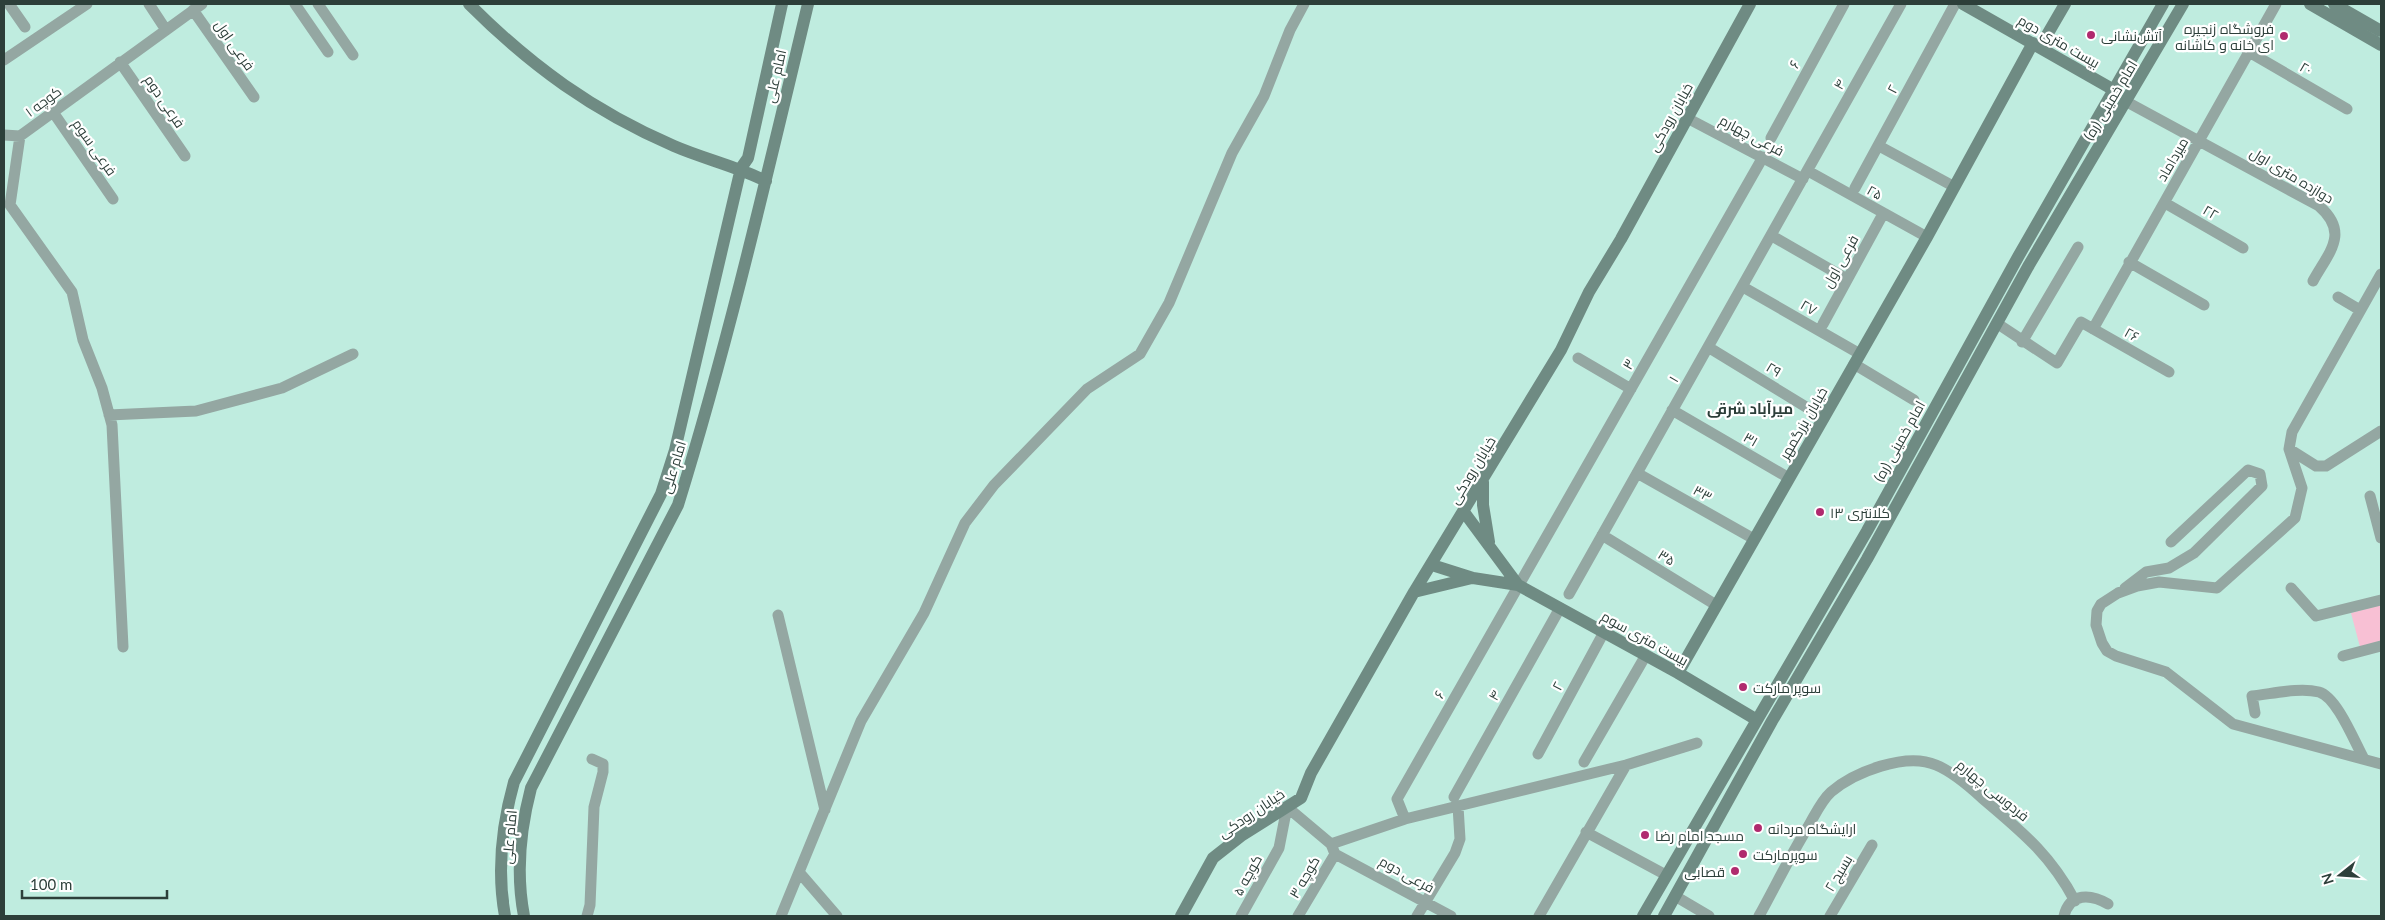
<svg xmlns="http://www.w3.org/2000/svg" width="2385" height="920" viewBox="0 0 2385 920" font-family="Lato,Cairo,sans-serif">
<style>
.green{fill:#f8c0d4}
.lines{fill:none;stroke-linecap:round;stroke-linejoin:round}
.street{stroke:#94a7a2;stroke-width:11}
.secondary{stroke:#6f8b83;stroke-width:12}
.poi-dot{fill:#b02a6e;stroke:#fff;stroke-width:2}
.labels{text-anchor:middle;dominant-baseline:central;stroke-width:4.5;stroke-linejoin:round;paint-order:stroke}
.poi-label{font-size:14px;fill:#2d3f3a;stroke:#fff;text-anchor:start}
.street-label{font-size:14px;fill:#2d3f3a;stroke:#fff}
.neighbourhood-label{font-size:15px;font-weight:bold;fill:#2d3f3a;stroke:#fff}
</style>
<rect width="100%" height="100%" fill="#bfecdf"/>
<path class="green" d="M2381,605V641L2360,647L2351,613Z"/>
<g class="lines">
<path class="street" d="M9,4L25,27
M149,4L166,30
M295,4L328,52
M318,4L353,55
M193,10L254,97
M2249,52L2347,109
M4,60L87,4
M120,62L185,156
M2127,102L2319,206C2350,233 2329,252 2313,281
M53,112L113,199
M1687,118L1803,179
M4,135L20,136
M1771,138L1844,4
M1879,146L1953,186
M1808,171L1927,237
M1855,188L1955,4
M2165,203L2243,248
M1772,236L1847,279
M2129,262L2204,305
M2381,274L2292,432L2289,449L2302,488L2295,518L2217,588L2159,582L2137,586L2118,593L2101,604L2097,611L2096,625L2102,643L2107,651L2116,656L2166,672L2233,724L2381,764
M1743,287L1860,354
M2338,297L2360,310
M1823,324L1883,214
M1998,324L2057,363L2081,322L2169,372
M2093,329L2276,4
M2022,342L2078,247
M1708,347L1824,418
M1578,358L1631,389
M1854,364L1914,400
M1672,410L1789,478
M109,415L196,411L282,388L353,354
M2289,449L2316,466H2326L2381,431
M1637,473L1754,539
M2370,496L2381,538
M1602,535L1716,605
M2125,588L2146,572L2169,568L2194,553L2262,486L2260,474L2248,470L2171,542
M2291,588L2316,616L2381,600
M1569,594L1901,4
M778,615L825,810
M123,647L112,425L102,388L83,340L72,292L10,205L20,136L202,4
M2343,656L2381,646
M2255,713L2252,696C2272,694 2299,687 2319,692C2337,697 2355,743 2364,759
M1538,754L1604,632
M1584,762L1646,655
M1454,797L1560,608
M1405,819L1397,799L1763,157
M1586,832L1666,875
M1331,844L1405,819L1626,765L1697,743
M799,872L861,721L924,613L965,523L994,485L1087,389L1140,354L1169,303L1232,153L1264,96L1290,30L1304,4
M1675,896L1709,916
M587,916L590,905L594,807L603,772V764L592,759
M781,916L799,872L837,916
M1241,916L1279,848L1287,807L1331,844L1335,854L1451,916
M1298,916L1335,854
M1417,916L1455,853L1460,839L1458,806
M1539,916L1626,765
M1759,916C1775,887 1790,856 1808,827C1815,815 1821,801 1831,792C1854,772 1906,752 1936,765C1953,772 1969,786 1982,798C2022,832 2050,854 2075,901
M1830,916L1872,845
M2064,916C2070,892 2091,894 2108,904"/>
<path class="secondary" d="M469,4C531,66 593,111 674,146C704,159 736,166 766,181
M1963,4L2114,90
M2310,4L2381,45
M2334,4L2381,31
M2040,47L2065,4
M1483,482V505L1489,542
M1464,512L1518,585
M1432,565L1473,578L1518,585L1678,673L1757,720
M1414,592L1472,578
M1678,673L1927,237L2033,43
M505,916C497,872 502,825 514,782L661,494L675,450L741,168L748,158L782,4
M524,916C516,874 520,830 531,788L678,505C729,340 768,171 808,4
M1181,916L1213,858L1241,836L1301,798L1311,773L1414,592L1561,350L1589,292L1621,239L1750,4
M1643,916L1867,531L2018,257L2163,4
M1664,916L1772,721L1867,559L2029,265L2183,4"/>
</g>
<g class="poi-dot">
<circle cx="2091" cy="35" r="5"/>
<circle cx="2284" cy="36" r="5"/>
<circle cx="1820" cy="512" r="5"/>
<circle cx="1743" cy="687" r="5"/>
<circle cx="1758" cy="828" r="5"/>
<circle cx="1645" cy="835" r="5"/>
<circle cx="1743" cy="854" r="5"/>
<circle cx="1735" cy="871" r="5"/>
</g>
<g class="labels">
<g class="poi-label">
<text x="2274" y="28" text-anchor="end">فروشگاه زنجیره<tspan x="2274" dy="16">ای خانه و کاشانه</tspan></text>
<text x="2101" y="35">آتش‌نشانی</text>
<text x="1830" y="512">کلانتری ۱۳</text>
<text x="1753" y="687">سوپر مارکت</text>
<text x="1768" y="828">ارایشگاه مردانه</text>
<text x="1655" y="835">مسجد امام رضا</text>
<text x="1753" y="854">سوپرمارکت</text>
<text x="1725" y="871" text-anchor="end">قصابی</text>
</g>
<g class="street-label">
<text transform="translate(2059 41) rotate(30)">بیست متری دوم</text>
<text transform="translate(235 45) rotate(55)">فرعی اول</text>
<text transform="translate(1794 64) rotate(-62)">۶</text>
<text transform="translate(2306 68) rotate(30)">۲۰</text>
<text transform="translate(775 76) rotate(-77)">امام علی</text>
<text transform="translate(1839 84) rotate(-61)">۴</text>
<text transform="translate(1892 89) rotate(-62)">۲</text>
<text transform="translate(2110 100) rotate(-59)">امام خمینی (ره)</text>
<text transform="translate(43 101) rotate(-36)">کوچه ۱</text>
<text transform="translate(165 101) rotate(56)">فرعی دوم</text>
<text transform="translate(1670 117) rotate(-61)">خیابان رودکی</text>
<text transform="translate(1752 135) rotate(28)">فرعی چهارم</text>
<text transform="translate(95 147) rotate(55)">فرعی سوم</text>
<text transform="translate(2172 159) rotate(-60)">میرداماد</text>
<text transform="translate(2292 175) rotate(31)">دوازده متری اول</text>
<text transform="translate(1875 192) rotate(29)">۲۵</text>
<text transform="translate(2211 212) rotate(30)">۲۲</text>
<text transform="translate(1840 261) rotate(-61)">فرعی اول</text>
<text transform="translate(1809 307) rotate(30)">۲۷</text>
<text transform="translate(2132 334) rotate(29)">۲۶</text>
<text transform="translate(1628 364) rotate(-60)">۳</text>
<text transform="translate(1774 369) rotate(31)">۲۹</text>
<text transform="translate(1673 379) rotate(-60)">۱</text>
<text transform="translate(1803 423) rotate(-60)">خیابان بزرگمهر</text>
<text transform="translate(1751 439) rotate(30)">۳۱</text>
<text transform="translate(1899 441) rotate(-61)">امام خمینی (ره)</text>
<text transform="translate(673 467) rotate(-73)">امام علی</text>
<text transform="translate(1472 470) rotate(-59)">خیابان رودکی</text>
<text transform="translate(1703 493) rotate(29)">۳۳</text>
<text transform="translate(1667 557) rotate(32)">۳۵</text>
<text transform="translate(1645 638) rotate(29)">بیست متری سوم</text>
<text transform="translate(1557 686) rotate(-62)">۲</text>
<text transform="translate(1439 694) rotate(-60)">۶</text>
<text transform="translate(1494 695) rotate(-61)">۴</text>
<text transform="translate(1993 790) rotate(39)">فردوسی چهارم</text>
<text transform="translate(1251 813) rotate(-34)">خیابان رودکی</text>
<text transform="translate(509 837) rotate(-85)">امام علی</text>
<text transform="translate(1838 873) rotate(-59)">بسیج ۲</text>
<text transform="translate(1407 874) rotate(29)">فرعی دوم</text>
<text transform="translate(1247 875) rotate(-61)">کوچه ۵</text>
<text transform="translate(1304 877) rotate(-60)">کوچه ۳</text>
</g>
<g class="neighbourhood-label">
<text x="1750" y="408">میرآباد شرقی</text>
</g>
</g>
<rect width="2385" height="920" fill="none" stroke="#2d3f3a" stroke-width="10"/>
<g transform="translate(2340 875) rotate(253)" stroke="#ffffff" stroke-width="4" paint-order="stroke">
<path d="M0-4L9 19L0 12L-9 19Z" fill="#2d3f3a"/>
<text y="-8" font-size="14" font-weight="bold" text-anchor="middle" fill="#2d3f3a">N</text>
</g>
<path d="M22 890v8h145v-8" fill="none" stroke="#2d3f3a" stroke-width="2.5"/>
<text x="30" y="890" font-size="15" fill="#2d3f3a" stroke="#ffffff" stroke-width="4" paint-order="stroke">100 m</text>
</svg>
